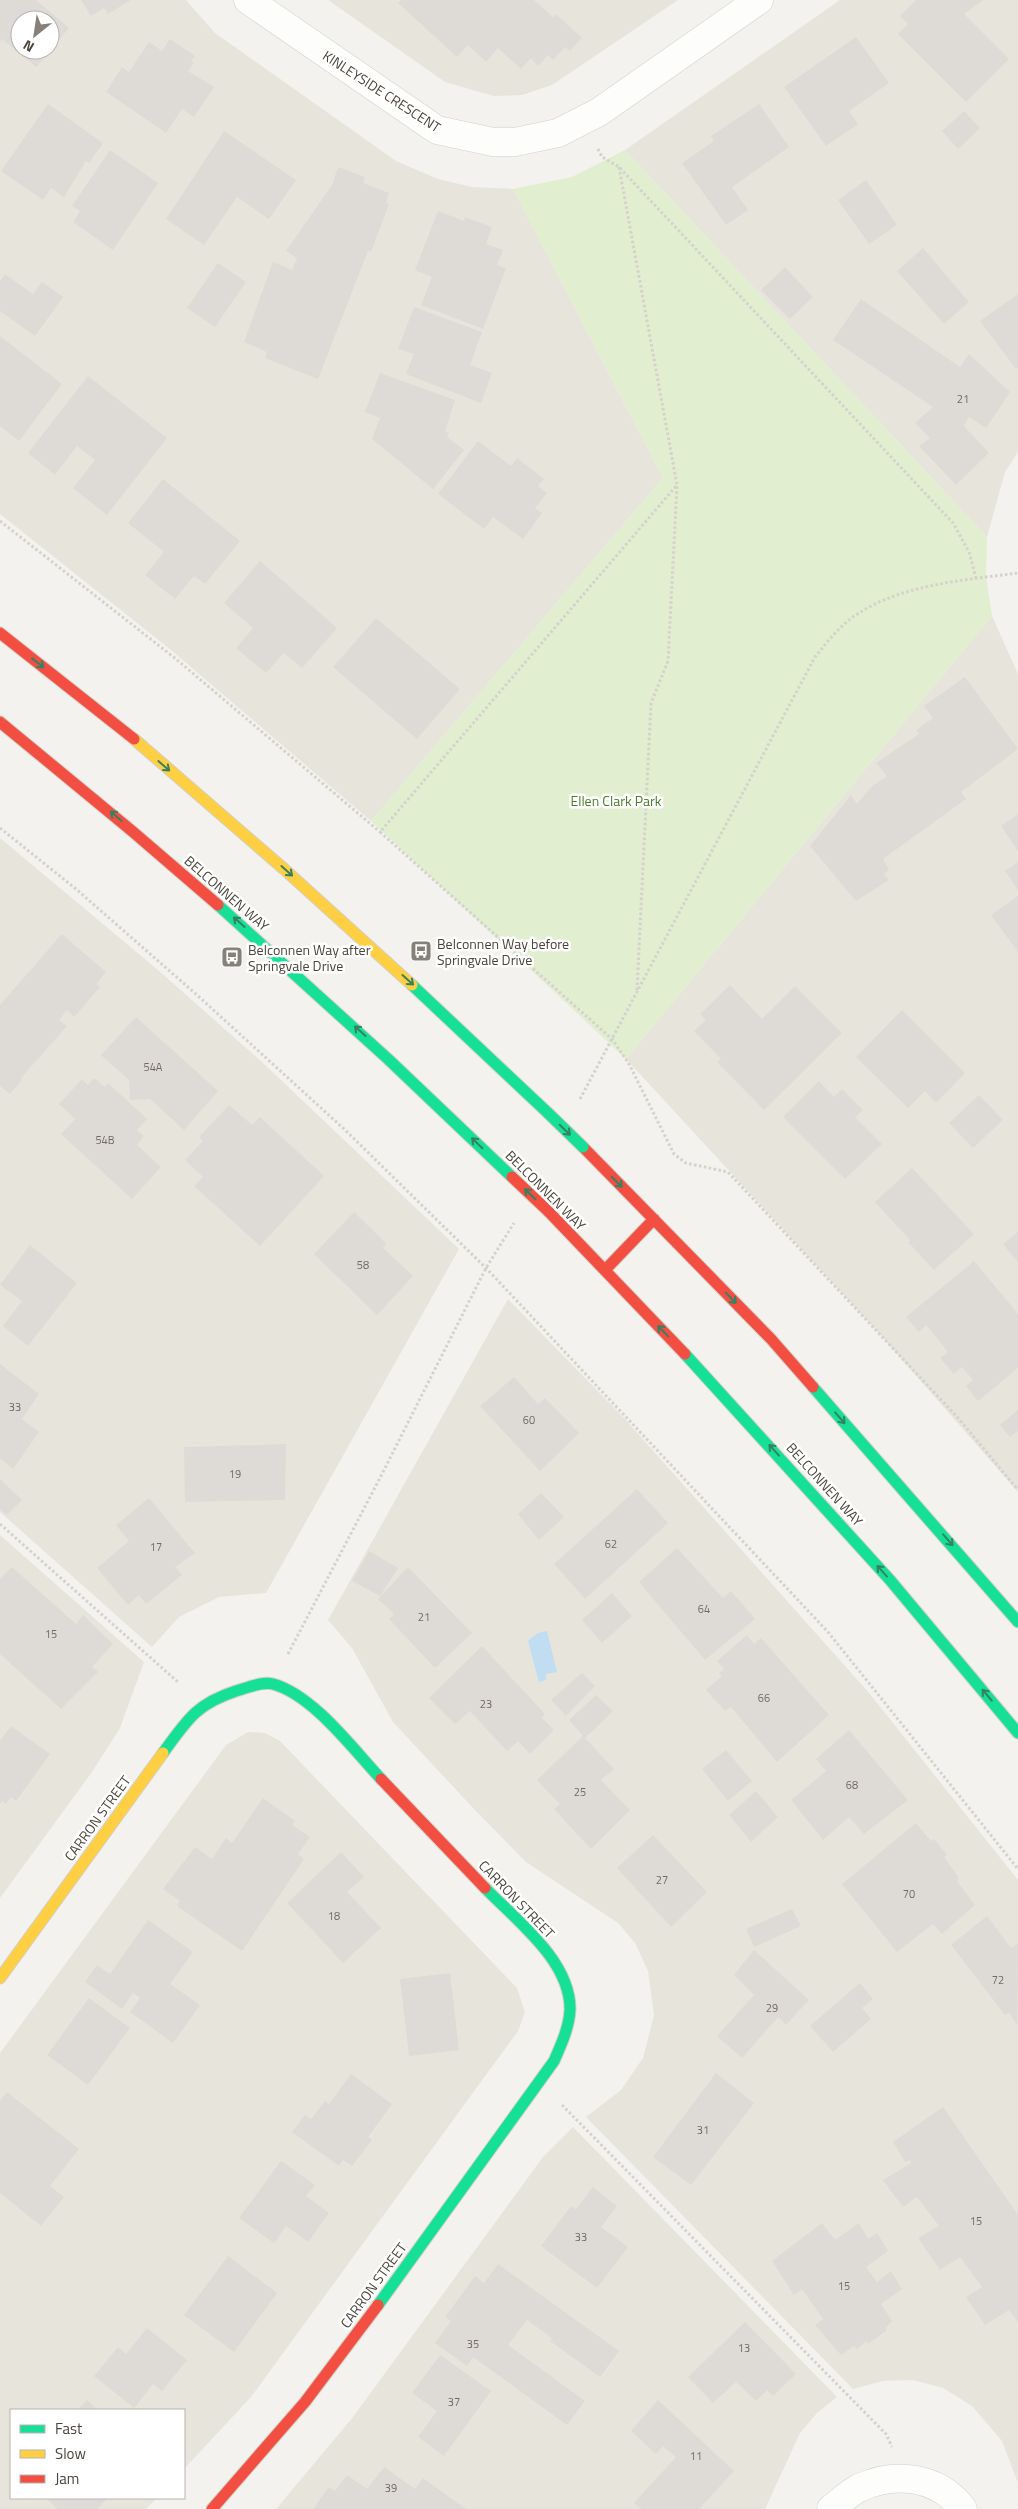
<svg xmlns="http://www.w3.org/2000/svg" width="1018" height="2509" viewBox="0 0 1018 2509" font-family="'Titillium Web',sans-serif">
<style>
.residential{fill:#e7e4dc;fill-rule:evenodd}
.green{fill:#e1eecf}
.water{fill:#c0ddf1}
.building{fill:#dedbd6;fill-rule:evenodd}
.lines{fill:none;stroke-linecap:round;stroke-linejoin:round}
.street-casing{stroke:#d2d0cb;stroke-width:29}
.fast-casing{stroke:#d3cfc5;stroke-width:13}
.slow-casing{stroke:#d3cfc5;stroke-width:13}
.jam-casing{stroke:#d3cfc5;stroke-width:13}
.path{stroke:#d3d2cc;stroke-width:3;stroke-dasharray:2.5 2.5;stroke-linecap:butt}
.street{stroke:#fdfdfc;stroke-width:28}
.fast{stroke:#16e098;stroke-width:11}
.slow{stroke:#ffcf43;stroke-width:11}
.jam{stroke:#f24e42;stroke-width:11}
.fast-bridge-casing{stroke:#d6cebb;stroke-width:13;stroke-linecap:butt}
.jam-bridge-casing{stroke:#d6cebb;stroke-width:13;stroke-linecap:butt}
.fast-bridge{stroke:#16e098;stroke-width:11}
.jam-bridge{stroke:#f24e42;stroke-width:11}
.oneway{stroke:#36825f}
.labels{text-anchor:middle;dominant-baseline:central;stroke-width:5;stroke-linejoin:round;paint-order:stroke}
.number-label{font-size:11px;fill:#706a61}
.street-label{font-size:14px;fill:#4b4439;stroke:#fff}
.park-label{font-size:14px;fill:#4a7f2a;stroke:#fff}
.poi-label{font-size:14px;fill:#4b4439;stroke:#fff;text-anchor:start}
</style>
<rect width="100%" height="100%" fill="#f4f2ee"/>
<path class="residential" d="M0,0H186L215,33L396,161L438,179L472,187L513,189L663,478L371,821L171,650L0,514ZM20,20H50V50H20Z
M328,0H678L552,85L522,95L494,96L445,82Z
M840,0H1018V452L1005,472L987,537L625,150Z
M992,616L1018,674V1492L877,1331L626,1059Z
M0,838L158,970L263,1063L459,1249L266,1593L219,1597L179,1617L152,1647L0,1512Z
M508,1299L624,1418L870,1694L1018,1880V2483L1002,2441L972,2406L943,2388L913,2380L883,2381L853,2389L586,2117L621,2090L643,2058L654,2015L648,1971L635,1943L618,1923L526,1862L473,1808L393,1722L352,1648L328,1620Z
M0,1535L144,1662L120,1728L92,1772L0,1898Z
M248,1732L265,1733L280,1741L517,1988L525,2012L518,2031L251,2397L184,2469V2410H11V2498H157L146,2509H0V2053L226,1745Z
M573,2127L837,2397L817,2413L800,2433L765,2509H276L353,2417L543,2157Z"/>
<path class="green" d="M625,150L987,537L986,576L992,616L626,1059L371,821L663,478L513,189L572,177Z"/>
<path class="water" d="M547,1631L557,1672L546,1674V1680L539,1682L528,1641L538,1633Z"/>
<path class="building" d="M0,0H36L69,28L36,67L2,39L0,42ZM20,20H50V50H20Z
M81,0H131L108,14L104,8L91,16Z
M401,0H534L553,17L556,14L582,38L570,51L565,47L553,60L548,55L538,66L531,58L521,69L498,48L486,62L468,45L457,57L398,3Z
M916,0H983L964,14L1009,59L966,102L898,34L908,24L900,16Z
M856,37L889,83L849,111L858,124L826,146L784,87Z
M170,39L195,56L191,61L194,63L188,71L214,87L194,117L182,109L166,133L106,92L122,67L129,72L149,42L162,51Z
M48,104L103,143L89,163L86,161L64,197L51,188L43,200L1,171Z
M759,104L789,147L732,187L748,210L726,225L682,163L714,141L711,136Z
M964,111L980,128L958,149L942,131Z
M224,131L296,180L269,219L237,197L204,245L166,219Z
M110,150L158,183L113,250L73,222L80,211L72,206Z
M338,167L365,177L363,183L389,193L386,203L389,204L371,252L368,251L318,379L265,358L267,352L244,342L273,262L292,270L297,258L286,251L332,185Z
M866,180L897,225L869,244L838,200Z
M438,211L464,221L465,217L492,227L486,244L503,250L497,265L506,268L483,329L421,305L432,277L415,270Z
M923,248L969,302L944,324L897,271Z
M218,263L246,282L215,327L187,308Z
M785,267L813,297L790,319L761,290Z
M5,274L33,294L42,282L63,297L35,336L0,311V281Z
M1018,294V368L1016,369L980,321Z
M861,299L960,367L969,354L1010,392L986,428L969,417L964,426L989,453L956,485L919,446L930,438L915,423L933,407L833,340Z
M414,307L482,332L470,365L492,373L481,403L406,374L414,354L398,349Z
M0,336L62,384L19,441L0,426Z
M380,373L455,400L445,431L449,433L447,437L464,450L433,489L372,439L380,418L365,412Z
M88,376L167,438L107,515L73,488L95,460L77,446L55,475L28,453Z
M478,441L511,466L517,458L544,479L538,486L547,493L535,508L542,513L523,539L493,517L484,529L438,494Z
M163,479L240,541L205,584L194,576L175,599L145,575L164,552L128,523Z
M260,561L337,628L302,668L284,653L266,673L236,648L253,628L224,603Z
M376,618L460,689L417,739L333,667Z
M965,677L1018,749L961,792L966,799L883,859L889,870L884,874L889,880L856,901L810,846L851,795L857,804L871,787L887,776L876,763L919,734L916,730L933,718L924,706Z
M1018,814V851L1001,826Z
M1018,862V890L1005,871Z
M1018,896V952L991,915Z
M62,934L106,972L96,984L100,987L74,1017L67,1010L59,1020L67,1026L21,1078L22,1080L10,1094L0,1086V1005Z
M730,985L762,1019L795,986L842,1033L764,1110L717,1062L721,1059L694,1031L706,1020L700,1014Z
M902,1010L965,1073L936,1103L925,1091L908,1108L856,1057Z
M136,1017L218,1091L184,1130L150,1099L130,1100L129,1080L101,1055Z
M94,1078L105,1087L108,1083L147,1119L137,1130L144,1136L137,1145L161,1167L132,1199L61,1134L75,1119L59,1104L82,1079L88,1085Z
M819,1081L834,1097L842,1089L863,1110L855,1117L882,1144L845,1179L783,1117Z
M979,1095L1003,1120L973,1148L949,1123Z
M229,1105L252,1125L260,1117L324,1176L260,1246L194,1186L203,1177L185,1160L203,1141L199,1137Z
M912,1168L974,1234L934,1270L908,1242L910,1240L875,1202Z
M354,1212L386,1243L383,1248L413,1276L377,1315L314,1254Z
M1018,1232V1262L1003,1244Z
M30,1245L77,1283L28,1346L3,1326L22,1301L0,1285Z
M974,1261L1018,1314V1368L978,1401L966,1386L973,1380L962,1367L954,1374L940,1358L948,1352L926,1325L919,1332L906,1317Z
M0,1364L39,1394L22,1419L39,1432L13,1469L0,1458Z
M514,1377L538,1404L545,1398L579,1433L540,1471L480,1406Z
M1018,1410V1431L1010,1437L1000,1425Z
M286,1444L285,1500L185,1502L184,1447Z
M0,1479L22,1500L7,1515L0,1509Z
M637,1489L668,1523L585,1599L554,1564Z
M541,1493L564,1517L539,1540L518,1514Z
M149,1498L195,1553L175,1567L182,1575L146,1604L139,1595L128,1605L97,1568L129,1541L116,1525Z
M677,1548L723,1598L731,1591L755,1619L705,1660L639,1582Z
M369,1551L398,1568L380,1596L352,1581Z
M12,1567L76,1624L83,1615L113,1644L92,1667L98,1672L61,1709L0,1654V1579Z
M408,1567L472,1633L435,1668L389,1619L394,1614L378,1599Z
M612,1593L632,1616L602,1643L582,1620Z
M747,1635L754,1644L761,1638L829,1715L777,1762L731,1707L725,1711L706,1690L722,1676L719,1674L724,1669L717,1661Z
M482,1646L545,1714L542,1718L554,1730L530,1754L518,1741L507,1751L470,1711L455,1724L429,1698Z
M582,1673L595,1686L566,1716L551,1700Z
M596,1695L613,1711L585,1738L614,1769L601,1780L630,1810L591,1849L554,1809L560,1804L537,1780L583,1736L569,1720Z
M11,1726L50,1754L16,1801L11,1797L6,1804L2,1801L0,1804V1741Z
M849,1730L908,1800L864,1834L849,1817L823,1840L791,1800L826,1771L816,1759Z
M726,1750L752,1781L728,1801L702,1769Z
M756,1791L778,1817L751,1842L729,1815Z
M263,1798L295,1821L292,1825L310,1837L298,1854L304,1859L242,1951L177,1906L180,1901L163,1889L195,1847L212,1859L226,1838L232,1843Z
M916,1823L931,1841L934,1839L947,1855L944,1857L959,1878L956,1880L975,1905L942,1934L933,1924L897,1952L842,1884Z
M653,1835L707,1892L671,1927L617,1868Z
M341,1852L364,1877L347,1892L381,1928L343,1963L287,1903Z
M792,1909L801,1926L754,1947L746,1929Z
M987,1916L1011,1948L1018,1943L1017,2024L1009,2013L1005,2015L951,1945Z
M148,1920L193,1952L170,1984L200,2005L173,2043L130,2012L140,1998L133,1993L122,2009L85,1982L97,1965L110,1974Z
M754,1950L809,2000L786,2025L778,2017L742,2058L717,2036L754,1995L734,1975Z
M450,1973L459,2050L409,2056L400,1979Z
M860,1983L873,1999L862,2008L871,2019L833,2052L810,2026Z
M89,1998L130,2028L88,2085L47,2055Z
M716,2073L754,2103L691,2185L653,2157Z
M351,2074L392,2104L368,2137L372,2140L352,2166L343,2160L339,2166L292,2132L305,2115L311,2119L325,2101L329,2104Z
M7,2092L79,2149L50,2186L64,2197L41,2226L0,2193V2101Z
M943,2107L1018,2215V2322L1009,2310L985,2325L966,2297L982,2287L960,2257L940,2270L918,2238L939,2226L917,2197L903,2207L883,2180L911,2163L910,2160L905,2162L893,2142Z
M281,2161L315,2185L306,2196L329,2213L308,2242L286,2226L274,2243L239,2218Z
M593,2187L617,2206L601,2227L628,2247L597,2288L541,2246L571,2206L576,2209Z
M822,2223L835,2240L859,2223L868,2239L877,2233L888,2251L866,2267L877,2282L891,2271L902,2289L881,2304L892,2321L886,2327L887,2330L868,2344L866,2341L857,2349L854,2346L841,2355L815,2325L823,2319L802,2289L794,2295L772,2261Z
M228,2256L277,2293L234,2352L184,2315Z
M498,2264L619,2351L600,2377L550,2341L552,2338L527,2320L508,2345L585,2401L567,2425L473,2357L467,2366L435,2343L451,2321L445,2317L475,2276L484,2283Z
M745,2322L796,2374L773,2396L767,2390L756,2401L736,2382L713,2403L688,2377Z
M147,2328L187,2360L162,2391L153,2384L134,2408L94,2376L118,2347L126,2354Z
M440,2355L491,2391L444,2456L418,2437L437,2411L412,2393Z
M87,2400L98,2410H77Z
M658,2400L734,2471L699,2509H641L634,2503L676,2457L663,2446L656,2454L631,2431Z
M384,2467L415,2489L423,2478L466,2509H313L329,2487L335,2491L347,2475L367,2489Z
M46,2498H108L97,2509H58Z"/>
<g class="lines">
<g class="street-casing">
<path id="street" d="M248,0L437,130L493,142H515L558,133L599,112L759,0
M831,2509C840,2502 849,2493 859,2488C895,2471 938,2476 963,2509"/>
</g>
<g class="fast-casing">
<path id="fast" d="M218,905L388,1059L512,1177
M412,985L548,1113
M685,1354L890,1580L1018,1733
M813,1387L1018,1622
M163,1753C187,1720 196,1704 236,1691C247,1688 262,1681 273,1684C313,1695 353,1749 381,1779
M378,2305L554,2061C561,2045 569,2028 570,2010C571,1961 516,1920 485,1888"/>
</g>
<g class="slow-casing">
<path id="slow" d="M134,739L284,869L412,985
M0,1978L163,1753"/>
</g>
<g class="jam-casing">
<path id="jam" d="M0,633L134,739
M0,722L132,831L218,905
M583,1147L771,1339L813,1387
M548,1211L685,1354
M605,1270L654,1219
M381,1779L485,1888
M212,2509L305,2402L378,2305"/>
</g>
<path class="path" d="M598,149L602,157L619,167L953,523L969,552L976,578
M619,167L677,485L380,832L612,1039L629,1064L674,1154L686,1163L728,1172L959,1419L1018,1490
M0,521L176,659L380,832
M0,828L76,889L197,995L343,1128L486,1268L828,1632L1018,1869
M637,990L651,703L668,661L677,486
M580,1099L815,657C828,641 841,624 859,613C904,584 966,580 1018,573
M0,1524L179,1683
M288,1654L381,1476L486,1268L514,1223
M562,2105L886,2434L892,2447"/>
<use href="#street" class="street"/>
<use href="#fast" class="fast"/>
<use href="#slow" class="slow"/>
<use href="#jam" class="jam"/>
<g class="fast-bridge-casing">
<path id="fast-bridge" d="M548,1113L583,1147"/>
</g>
<g class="jam-bridge-casing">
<path id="jam-bridge" d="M512,1177L548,1211"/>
</g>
<use href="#fast-bridge" class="fast-bridge"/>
<use href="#jam-bridge" class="jam-bridge"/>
</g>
<defs><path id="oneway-shaft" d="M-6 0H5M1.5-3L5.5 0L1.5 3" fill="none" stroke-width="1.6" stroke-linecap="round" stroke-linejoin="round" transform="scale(1.25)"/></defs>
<g class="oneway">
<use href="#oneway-shaft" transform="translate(38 663) rotate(38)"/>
<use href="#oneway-shaft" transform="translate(164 766) rotate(41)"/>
<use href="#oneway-shaft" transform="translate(116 816) rotate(-139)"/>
<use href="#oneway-shaft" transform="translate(287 871) rotate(42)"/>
<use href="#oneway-shaft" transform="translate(239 922) rotate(-138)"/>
<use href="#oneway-shaft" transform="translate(408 980) rotate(42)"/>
<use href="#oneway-shaft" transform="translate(360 1031) rotate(-138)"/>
<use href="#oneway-shaft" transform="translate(565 1130) rotate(44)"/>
<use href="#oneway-shaft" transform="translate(477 1143) rotate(-136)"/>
<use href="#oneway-shaft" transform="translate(617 1182) rotate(45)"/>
<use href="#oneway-shaft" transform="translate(530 1194) rotate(-136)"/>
<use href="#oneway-shaft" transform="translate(731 1298) rotate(46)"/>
<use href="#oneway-shaft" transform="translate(663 1331) rotate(-134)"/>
<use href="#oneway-shaft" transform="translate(840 1418) rotate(49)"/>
<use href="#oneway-shaft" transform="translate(774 1450) rotate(-132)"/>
<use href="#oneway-shaft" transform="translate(948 1540) rotate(49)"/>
<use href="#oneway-shaft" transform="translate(882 1571) rotate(-132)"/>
<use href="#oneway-shaft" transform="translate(987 1695) rotate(-130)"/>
</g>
<defs>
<g id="bus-square" transform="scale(1.125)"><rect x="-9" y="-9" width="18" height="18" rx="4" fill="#868178" stroke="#fff"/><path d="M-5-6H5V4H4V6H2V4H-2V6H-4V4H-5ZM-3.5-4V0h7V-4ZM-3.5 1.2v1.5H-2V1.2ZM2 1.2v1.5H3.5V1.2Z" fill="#fff"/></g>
</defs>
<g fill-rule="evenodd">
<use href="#bus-square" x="421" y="951"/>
<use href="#bus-square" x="232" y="957"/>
</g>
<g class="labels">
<g class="number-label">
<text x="963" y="399">21</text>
<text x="153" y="1067">54A</text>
<text x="105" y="1140">54B</text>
<text x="363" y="1265">58</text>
<text x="15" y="1407">33</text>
<text x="529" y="1420">60</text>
<text x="235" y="1474">19</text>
<text x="611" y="1544">62</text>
<text x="156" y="1547">17</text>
<text x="704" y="1609">64</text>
<text x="424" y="1617">21</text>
<text x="51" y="1634">15</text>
<text x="764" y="1698">66</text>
<text x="486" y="1704">23</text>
<text x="852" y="1785">68</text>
<text x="580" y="1792">25</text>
<text x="662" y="1880">27</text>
<text x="909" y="1894">70</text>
<text x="334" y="1916">18</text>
<text x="998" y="1980">72</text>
<text x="772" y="2008">29</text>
<text x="703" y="2130">31</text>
<text x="976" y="2221">15</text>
<text x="581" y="2237">33</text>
<text x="844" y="2286">15</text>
<text x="473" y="2344">35</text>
<text x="744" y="2348">13</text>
<text x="454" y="2402">37</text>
<text x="696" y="2456">11</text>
<text x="391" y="2488">39</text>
</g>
<g class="street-label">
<text transform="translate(382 91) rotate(33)">KINLEYSIDE CRESCENT</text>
<text transform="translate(227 893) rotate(41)">BELCONNEN WAY</text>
<text transform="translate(546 1190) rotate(45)">BELCONNEN WAY</text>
<text transform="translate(825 1484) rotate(48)">BELCONNEN WAY</text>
<text transform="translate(97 1818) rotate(-54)">CARRON STREET</text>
<text transform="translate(517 1899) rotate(46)">CARRON STREET</text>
<text transform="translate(373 2285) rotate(-54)">CARRON STREET</text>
</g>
<g class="park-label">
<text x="616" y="800">Ellen Clark Park</text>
</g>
<g class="poi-label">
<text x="437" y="943">Belconnen Way before<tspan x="437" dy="16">Springvale Drive</tspan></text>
<text x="248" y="949">Belconnen Way after<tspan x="248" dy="16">Springvale Drive</tspan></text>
</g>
</g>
<rect x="10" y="2409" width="175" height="90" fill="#ffffff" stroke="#b7b4b0"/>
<rect x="20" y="2425" width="25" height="8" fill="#16e098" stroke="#b7b4b0"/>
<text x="55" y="2434" font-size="15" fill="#4b4439">Fast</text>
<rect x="20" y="2450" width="25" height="8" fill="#ffcf43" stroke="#b7b4b0"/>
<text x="55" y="2459" font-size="15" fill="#4b4439">Slow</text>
<rect x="20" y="2475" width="25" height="8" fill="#f24e42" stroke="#b7b4b0"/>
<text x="55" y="2484" font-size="15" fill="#4b4439">Jam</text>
<g transform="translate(35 35) rotate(210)"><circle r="24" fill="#ffffff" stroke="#b7b4b0"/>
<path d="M0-4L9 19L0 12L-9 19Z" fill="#868178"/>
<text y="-8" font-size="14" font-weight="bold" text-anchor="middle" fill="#4b4439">N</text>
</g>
</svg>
